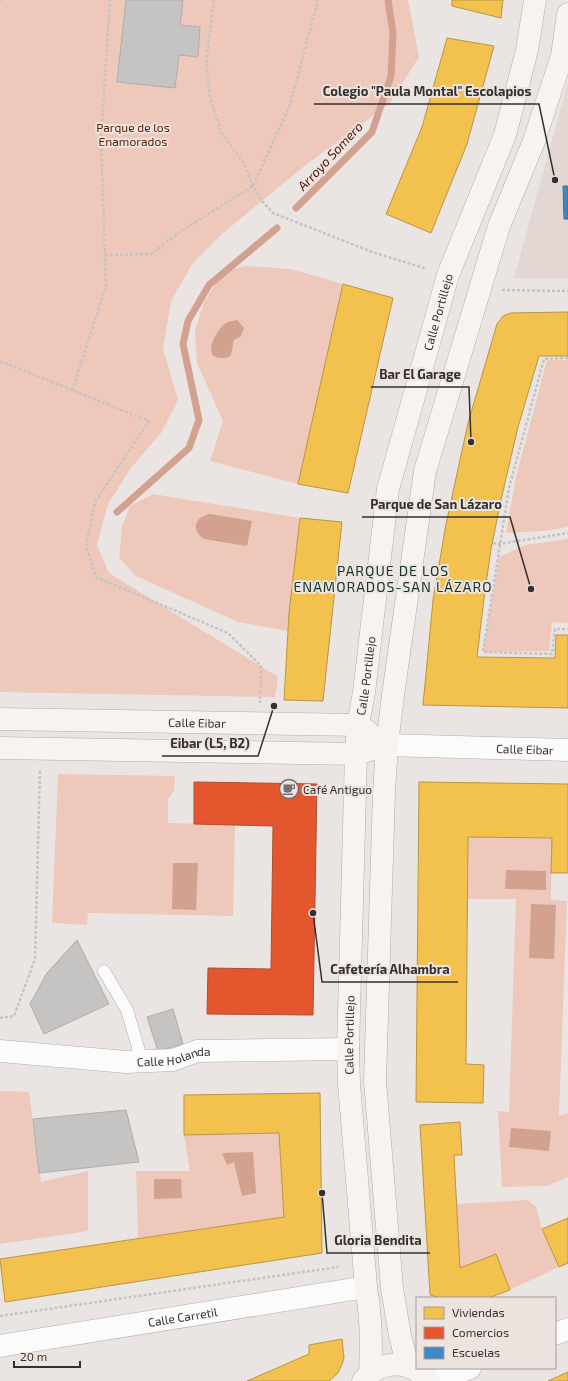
<svg xmlns="http://www.w3.org/2000/svg" width="568" height="1381" viewBox="0 0 568 1381" font-family="'Exo 2',sans-serif">
<style>
.built{fill:#e2d7d3}
.green{fill:#eec8ba}
.water{fill:#d2a190}
.homes{fill:#f2c14e;stroke:#b99645}
.shops{fill:#e4572e;stroke:#b04c2f}
.schools{fill:#3f88c5;stroke:#3c6e98}
.lines{fill:none;stroke-linecap:round;stroke-linejoin:round}
.stream{stroke:#d2a190;stroke-width:7}
.building{fill:#c5c4c3;stroke:#aeadab}
.service-casing{stroke:#b0adab;stroke-width:13}
.minor-casing{stroke:#b0adab;stroke-width:23}
.secondary-casing{stroke:#b0adab;stroke-width:23}
.path{stroke:#c5c4c3;stroke-width:2.5;stroke-dasharray:3 2;stroke-linecap:butt}
.service{stroke:#fcfbfb;stroke-width:12}
.minor{stroke:#fcfbfb;stroke-width:22}
.secondary{stroke:#f6f3f1;stroke-width:22}
.labels{text-anchor:middle;dominant-baseline:central;stroke-width:4;stroke-linejoin:round;paint-order:stroke}
.park-label{font-size:12px;fill:#5d2005;stroke:#ede4e0}
.street-label{font-size:12px;fill:#353130;stroke:#ede4e0}
.poi-label{font-size:12px;fill:#353130;stroke:#ede4e0;text-anchor:start}
.water-label{font-size:13px;font-style:italic;fill:#541700;stroke:#ede4e0}
.quarter-label{font-size:14px;letter-spacing:1px;fill:#133229;stroke:#ede4e0}
.leader{fill:none;stroke:#353130;stroke-width:1.5}
.callout-dot{fill:#353130;stroke:#ede4e0;stroke-width:1.5}
.callout-label{font-size:13px;text-anchor:middle;font-weight:bold;fill:#353130;stroke:#ede4e0;stroke-width:4;stroke-linejoin:round;paint-order:stroke}
</style>
<rect width="100%" height="100%" fill="#eae5e3"/>
<path class="built" d="M568,82V278H514Z"/>
<path class="green" d="M0,0H408L419,57L390,103L303,167L222,234L193,263L171,301L163,349L178,400L161,433L131,468L108,504L97,545L109,573L278,677L275,697L0,692Z
M246,266L291,269L343,284L298,484L210,461L223,421L197,363L195,331L204,302L216,283L230,270Z
M547,360H568V527L544,531L506,533L516,477Z
M153,494L300,518L288,631L238,622L136,576L119,558L122,527L130,506Z
M568,539V623L552,622L549,651L483,652L499,557L525,545Z
M58,774L175,776L174,791L168,799V823L235,825L233,916L88,913L87,925L52,923Z
M468,837L552,838L551,900L567,901L559,1116L568,1113V1177L547,1186L502,1187L498,1111L509,1112L516,899H468Z
M0,1091L29,1092L41,1182L88,1171V1231L0,1244Z
M279,1133L284,1217L138,1238L136,1171H190L184,1135Z
M528,1200L536,1207L542,1229L559,1267L510,1290L496,1255L460,1268L456,1204Z"/>
<path class="water" d="M237,320L244,328L241,336L234,340C232,345 233,352 230,356C228,358 224,358 221,358C201,358 216,330 225,324C228,321 233,321 237,320Z
M210,514L252,521L247,546L204,539C191,530 194,517 210,514Z
M173,863H198L196,910L172,909Z
M506,870L546,871V890L505,889Z
M531,904L556,905L554,959L529,958Z
M511,1128L551,1131L549,1151L509,1147Z
M253,1152L256,1193L242,1196L234,1162L227,1165L222,1153Z
M154,1179H181L182,1198L154,1199Z"/>
<path class="homes" d="M452,0H503L501,18L452,6Z
M447,38L494,46L467,144L431,233L386,214L422,127Z
M343,284L393,298L348,493L298,484Z
M568,312V356H539L518,427L501,500L491,549L484,598L477,657L555,658L556,635H568V708L423,705L433,600L446,524L468,423L497,324L503,316L510,313Z
M300,518L342,522L323,701L284,700L289,613Z
M419,782L568,784V873H551L552,838L468,837L466,1064L484,1065L483,1103L416,1102Z
M320,1093L322,1253L5,1302L0,1259L284,1217L279,1133L184,1135V1095Z
M460,1122L462,1155H454L460,1268L496,1254L510,1290L488,1298H441L430,1295L420,1125Z
M568,1218V1263L559,1267L542,1229Z
M342,1339L344,1358L342,1364L338,1373L329,1381H247L309,1354V1345Z
M568,1372V1381H548Z"/>
<path class="shops" d="M194,782L317,784L313,1015L207,1014L208,968L271,969L273,826L194,824Z"/>
<path class="schools" d="M563,186H568V219H564Z"/>
<g class="lines">
<path class="stream" d="M296,208L372,132L391,76L393,33L388,0
M117,512L189,448L199,420L183,344L188,321L209,285L277,228"/>
</g>
<path class="building" d="M126,0H183L180,25L200,27L198,57L179,55L175,88L117,82Z
M77,940L109,1004L44,1034L30,1004L47,973Z
M173,1009L183,1044L158,1051L147,1017Z
M126,1110L139,1162L39,1173L33,1119Z"/>
<g class="lines">
<g class="service-casing">
<path id="service" d="M104,971L127,1010L142,1061"/>
</g>
<g class="minor-casing">
<g id="minor">
<path id="s1" d="M387,745L568,750"/>
<path id="s2" d="M0,1051L126,1062L173,1060L197,1051L348,1049"/>
<path d="M555,1334L568,1329"/>
<path id="s3" d="M0,1346L366,1287"/>
<path d="M435,1381L470,1368"/>
</g>
</g>
<g class="secondary-casing">
<g id="secondary">
<path id="s4" d="M0,719L358,725L369,733"/>
<path d="M0,748L356,754L370,750"/>
<path d="M408,1366L400,1336L392,1288L375,1081L384,793L387,745L393,695L425,471L499,226L534,141L562,56L568,14"/>
<path id="s5" d="M370,1373C372,1344 371,1316 366,1287L349,1084L348,1049L356,754L358,725L364,692L388,489L448,275L505,135L527,50L535,0"/>
<path d="M363,1381C382,1359 409,1359 429,1381"/>
</g>
</g>
<path class="path" d="M214,0L206,63L210,96L221,132L244,164L253,186L262,201L273,213L372,252L427,269
M0,1L1,0
M105,255L151,254L178,233L253,186L290,105L317,4V0
M502,290L568,291
M568,358L544,359L509,488L483,652L552,654L555,629H568
M0,361L149,421L95,502L86,546L96,577L228,633L261,666L260,703
M72,391L106,286L101,136L110,0
M493,543L499,544L568,533
M0,1018L14,1016L35,959L40,771
M0,1316L338,1267"/>
<use href="#service" class="service"/>
<use href="#minor" class="minor"/>
<use href="#secondary" class="secondary"/>
</g>
<defs>
<g id="cafe-ring" transform="scale(1)"><circle r="9.5" fill="#ede4e0" stroke="#74706f" stroke-width="1.5"/><path d="M-5.5-4.5H6V0H3Q3 3.5 0 3.5H-2.5Q-5.5 3.5-5.5 0ZM3-3.2v2h1.7v-2ZM-6 4.5H4V6H-6Z" fill="#74706f"/></g>
</defs>
<g fill-rule="evenodd">
<use href="#cafe-ring" x="289" y="789"/>
</g>
<g class="labels">
<g class="park-label">
<text x="133" y="127">Parque de los<tspan x="133" dy="14">Enamorados</tspan></text>
</g>
<g class="street-label">
<text stroke="none"><textPath href="#s5" startOffset="1071">Calle Portillejo</textPath></text>
<text stroke="none"><textPath href="#s5" startOffset="699">Calle Portillejo</textPath></text>
<text stroke="none"><textPath href="#s4" startOffset="197">Calle Eibar</textPath></text>
<text stroke="none"><textPath href="#s1" startOffset="138">Calle Eibar</textPath></text>
<text stroke="none"><textPath href="#s5" startOffset="339">Calle Portillejo</textPath></text>
<text stroke="none"><textPath href="#s2" startOffset="175">Calle Holanda</textPath></text>
<text stroke="none"><textPath href="#s3" startOffset="185">Calle Carretil</textPath></text>
</g>
<g class="poi-label">
<text x="303" y="789">Café Antiguo</text>
</g>
<g class="water-label">
<text transform="translate(330 156) rotate(-47)">Arroyo Somero</text>
</g>
<g class="quarter-label">
<text x="393" y="570">PARQUE DE LOS<tspan x="393" dy="16">ENAMORADOS-SAN LÁZARO</tspan></text>
</g>
</g>
<path class="leader" d="M555 180L539 104H314M471 442L469 387H371M531 589L510 517H362M274 706L258 756H162M313 913L322 982H458M322 1193L327 1253H430"/>
<g class="callout-dot">
<circle cx="555" cy="180" r="4"/>
<circle cx="471" cy="442" r="4"/>
<circle cx="531" cy="589" r="4"/>
<circle cx="274" cy="706" r="4"/>
<circle cx="313" cy="913" r="4"/>
<circle cx="322" cy="1193" r="4"/>
</g>
<g class="callout-label">
<text x="427" y="96">Colegio "Paula Montal" Escolapios</text>
<text x="420" y="379">Bar El Garage</text>
<text x="436" y="509">Parque de San Lázaro</text>
<text x="210" y="748">Eibar (L5, B2)</text>
<text x="390" y="974">Cafetería Alhambra</text>
<text x="378" y="1245">Gloria Bendita</text>
</g>
<rect x="416" y="1297" width="140" height="72" fill="#ede4e0" stroke="#a39c9a"/>
<rect x="424" y="1307" width="20" height="12" fill="#f2c14e" stroke="#a39c9a"/>
<text x="452" y="1317" font-size="12" fill="#353130">Viviendas</text>
<rect x="424" y="1327" width="20" height="12" fill="#e4572e" stroke="#a39c9a"/>
<text x="452" y="1337" font-size="12" fill="#353130">Comercios</text>
<rect x="424" y="1347" width="20" height="12" fill="#3f88c5" stroke="#a39c9a"/>
<text x="452" y="1357" font-size="12" fill="#353130">Escuelas</text>
<path d="M14 1361v6h66v-6" fill="none" stroke="#353130" stroke-width="2"/>
<text x="20" y="1361" font-size="12" fill="#353130" stroke="#ede4e0" stroke-width="3" paint-order="stroke">20 m</text>
</svg>
